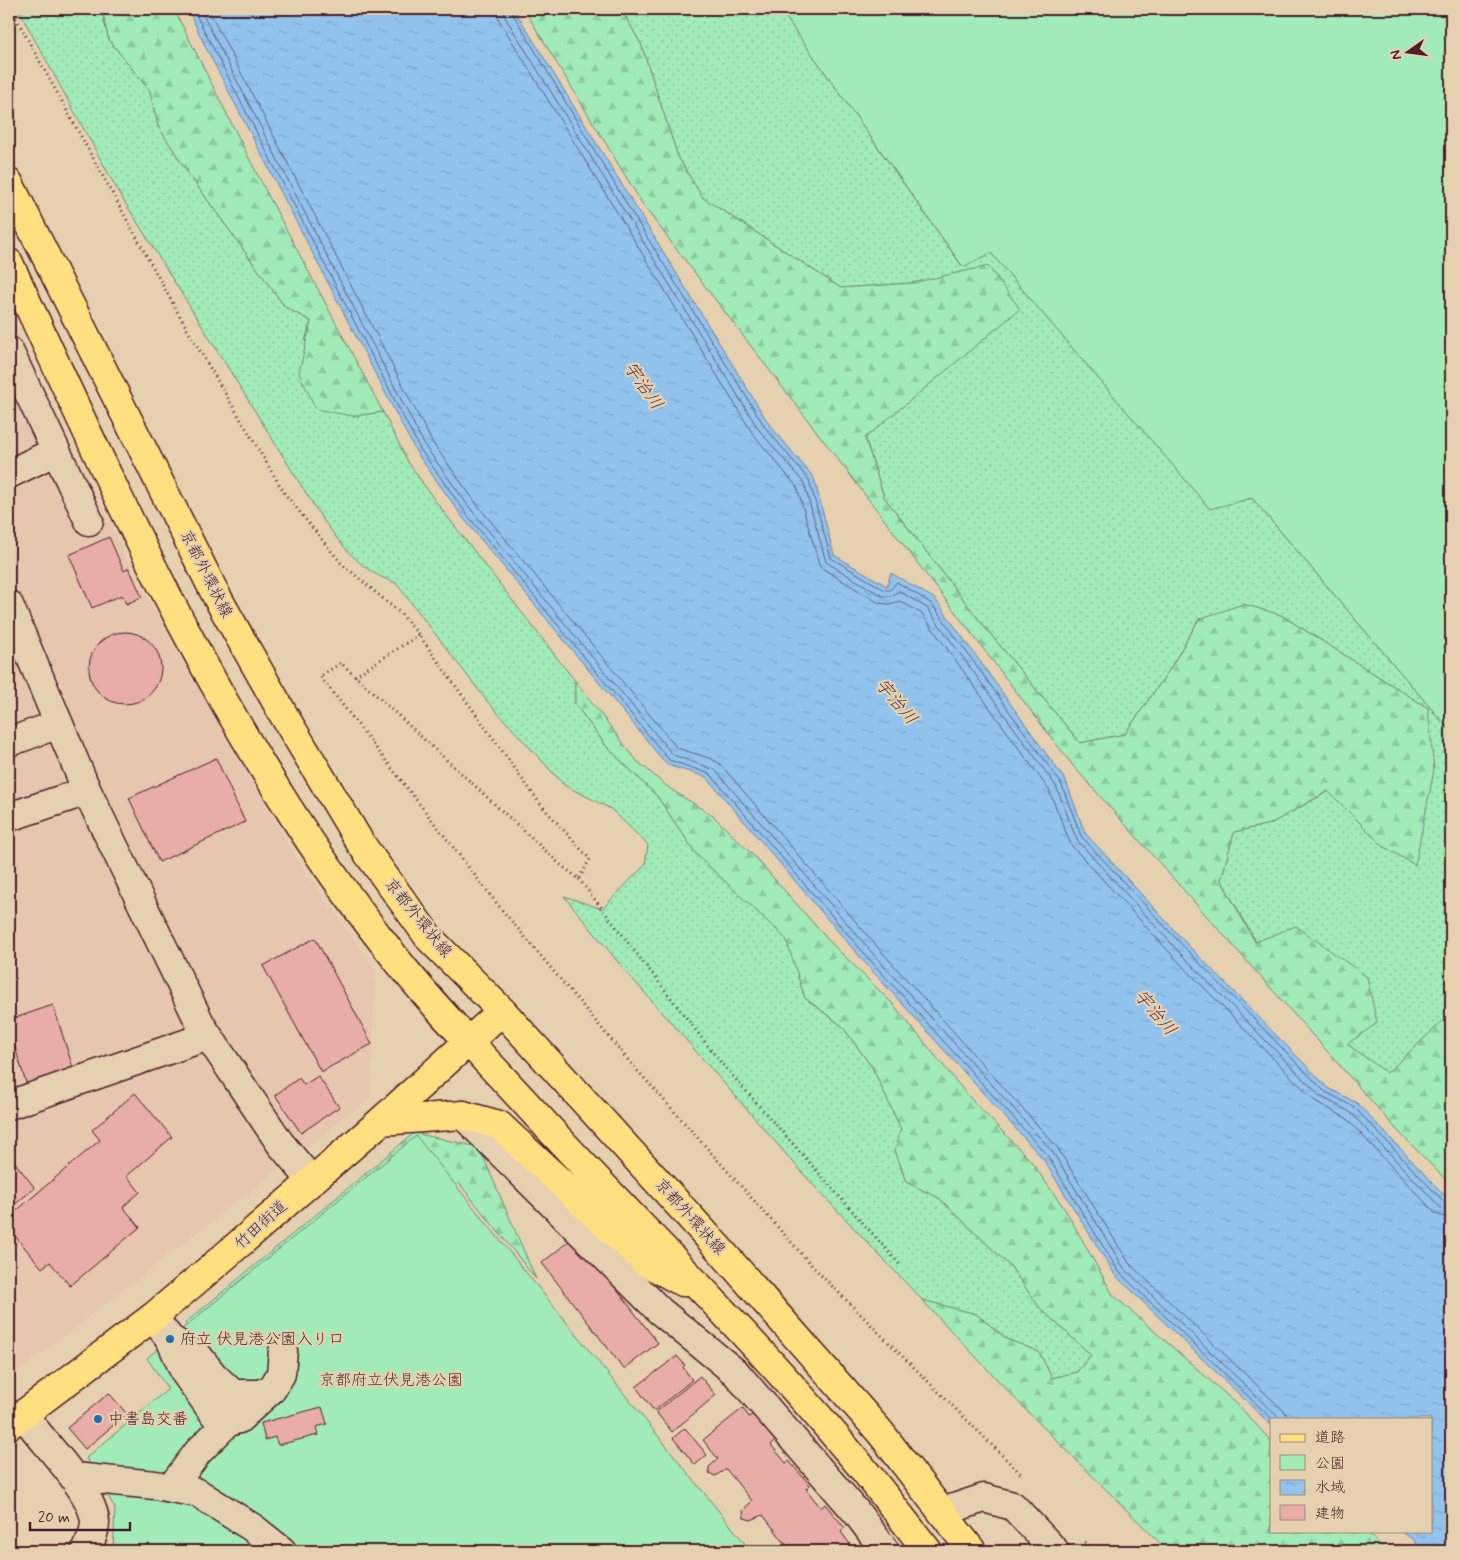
<svg xmlns="http://www.w3.org/2000/svg" width="1460" height="1560" viewBox="0 0 1460 1560" font-family="Mynerve,'Klee One',sans-serif">
<style>
.built{fill:#e6c6ae}
.grass{fill:url(#grass-dots);stroke:#768572}
.forest{fill:url(#forest-firs);stroke:#768572}
.park{fill:#a1ebb9;stroke:#768572}
.water{fill:url(#water-ripples);stroke:#75819f}
.lines{fill:none;stroke-linecap:round;stroke-linejoin:round}
.shore{stroke:#666179;stroke-width:1}
.building{fill:#e8ada8;stroke:#4a1f2b}
.minor-casing{stroke:#4a1f2b;stroke-width:31}
.major-casing{stroke:#4a1f2b;stroke-width:31}
.path{stroke:#4a1f2b;stroke-width:3;stroke-dasharray:1 4;stroke-linecap:butt}
.minor{stroke:#e5d1b0;stroke-width:28}
.major{stroke:#ffdf80;stroke-width:28}
.poi-dot{fill:#1f6fb2;stroke:#e5d1b0;stroke-width:2}
.labels{text-anchor:middle;dominant-baseline:central;stroke-width:4.5;stroke-linejoin:round;paint-order:stroke}
.street-label{font-size:16px;fill:#4a1f2b;stroke:#e5d1b0}
.poi-label{font-size:16px;fill:#4a1f2b;stroke:#e5d1b0;text-anchor:start}
.park-label{font-size:16px;fill:#533339;stroke:#e5d1b0}
.water-label{font-size:18px;font-style:italic;fill:#553848;stroke:#e5d1b0}
</style>
<defs>
<pattern id="grass-dots" width="8" height="8" patternUnits="userSpaceOnUse" patternTransform="scale(1.25)"><rect width="8" height="8" fill="#a1ebb9"/><path d="M2 2h.1M6 6h.1" fill="none" stroke="#8cc99f" stroke-width="1.8" stroke-linecap="round"/></pattern>
<pattern id="forest-firs" width="22" height="20" patternUnits="userSpaceOnUse" patternTransform="scale(1.25)"><rect width="22" height="20" fill="#a1ebb9"/><path d="M5 1l3.5 6h-7zM16 11l3.5 6h-7z" fill="#8cc99f"/></pattern>
<pattern id="water-ripples" width="26" height="14" patternUnits="userSpaceOnUse" patternTransform="scale(1.25)"><rect width="26" height="14" fill="#91c3ed"/><path d="M2 4q2-2 4 0t4 0M15 11q2-2 4 0t4 0" fill="none" stroke="#7fa7cb"/></pattern>
</defs>
<rect width="100%" height="100%" fill="#e5d1b0"/>
<filter id="ink" filterUnits="userSpaceOnUse"><feTurbulence type="fractalNoise" baseFrequency=".02" numOctaves="2"/><feDisplacementMap in="SourceGraphic" scale="10" xChannelSelector="R" yChannelSelector="G"/><feConvolveMatrix kernelMatrix="1 2 1 2 8 2 1 2 1" color-interpolation-filters="sRGB"/></filter>
<g filter="url(#ink)">
<path class="built" d="M9,315L138,582L298,861L375,969L371,1097L9,1379Z"/>
<path class="grass" d="M18,9H101L109,40L150,91L158,126L188,173L285,307L311,321L305,341L353,416L383,412L408,462L436,502L575,681V704L607,747L657,796L697,855L787,939L805,998L842,1026L872,1067L901,1129L895,1150L906,1182L939,1198L1011,1267L1040,1308L1091,1355L1077,1372L1052,1378L1039,1352L1007,1339L976,1314L922,1300L815,1187L623,968L564,896L602,909L645,865L648,845L611,809L564,785L487,701L396,583C360,571 343,547 321,517L119,193Z
M621,9H780L962,266L991,253L1210,508L1252,498L1451,732V1016L1448,1017L1387,1073L1347,1044L1256,942L1221,880L1234,832L1270,824L1329,791L1383,846L1415,865L1428,708L1281,615L1199,619L1170,669L1125,734L1080,743L983,625L884,497L865,437L1019,308L912,283L841,288L702,197L678,157L641,44Z
M365,1174L369,1178L190,1331L185,1323Z"/>
<path class="forest" d="M101,9H174L258,176L383,412L353,416L316,409L299,373L311,321L285,307L188,173L158,126L150,91L109,40Z
M524,9H621L641,44L678,157L702,197L841,288L912,283L988,266L1020,309L865,438L884,497L983,625L1080,743L1125,734L1170,669L1199,619L1243,604L1281,615L1428,708L1434,770L1415,865L1383,846L1328,791L1270,824L1234,832L1221,880L1255,942L1296,926L1367,977L1377,1023L1347,1044L1387,1073L1448,1016H1451V1185L1398,1131L1074,767L645,208Z
M575,681L637,761L669,788L713,816L755,857L829,941L892,1003L970,1098L1030,1160L1066,1211L1113,1295L1237,1404L1271,1441V1531H1366L1387,1551H1168L1027,1411L922,1300L976,1314L1007,1339L1039,1352L1052,1378L1077,1372L1091,1355L1040,1308L1011,1267L939,1198L906,1182L895,1150L901,1129L872,1067L842,1026L805,998L786,939L697,855L657,796L607,747L575,704Z
M414,1133L479,1147L536,1279L459,1183L431,1205L386,1201L365,1174Z"/>
<path class="park" d="M780,9H1451V732L1252,498L1210,509L991,253L963,267Z
M416,1136L751,1551H113L115,1508L86,1458L168,1389L147,1358Z"/>
<path class="water" d="M188,9H514L769,424L814,478L834,555L887,586L891,573L935,599L1066,781L1085,833L1187,944L1328,1088L1357,1103L1451,1202V1551H1422L1413,1539L1400,1531H1431V1419H1271V1425L1115,1275L1043,1159L866,964L706,777L667,765L464,519L416,452L206,48Z"/>
<g class="lines">
<path class="shore" d="M193,9L420,449L468,516L669,760L710,774L870,960L1047,1155L1119,1272L1272,1419
M200,9L425,446L473,512L673,755L715,770L875,956L1052,1151L1124,1268L1280,1419
M208,9L432,442L479,507L677,748L712,759L720,764L881,951L1057,1147L1129,1263L1284,1411L1289,1419
M496,9L499,20L753,434L797,487L820,567L879,603L889,604L900,601L922,614L1049,790L1071,845L1174,957L1315,1101L1346,1118L1436,1214L1451,1219
M504,9L505,17L759,430L804,483L826,562L882,596H891L899,591L927,608L1056,786L1077,840L1179,952L1320,1096L1350,1112L1441,1208L1451,1211
M510,9L632,213L765,427L809,480L831,558L885,590H890L897,582L932,604L1061,783L1081,836L1184,947L1324,1091L1354,1107L1445,1203L1451,1205"/>
</g>
<path class="building" d="M109,537L124,571L129,568L142,597L126,604L122,595L92,608L69,555Z
M89 668a36 36 0 1 1 72 0a36 36 0 1 1-72 0Z
M216,758L245,822L159,862L129,798Z
M315,938L372,1044L321,1072L263,966Z
M53,1005L74,1071L27,1086L9,1028V1020Z
M318,1076L339,1107L301,1133L275,1095L299,1078L304,1085Z
M135,1093L172,1137L127,1176L140,1192L123,1207L140,1227L70,1286L50,1262L42,1268L9,1229V1217L100,1140L92,1130Z
M9,1155L35,1188L9,1209Z
M575,1236L658,1343L624,1369L542,1263Z
M677,1356L685,1365L683,1367L692,1380L654,1411L636,1387Z
M700,1376L716,1395L672,1432L656,1412Z
M109,1393L127,1414L85,1449L67,1428Z
M322,1407L327,1424L316,1427L318,1435L278,1445L275,1437L265,1440L261,1423Z
M743,1408L749,1417L753,1414L775,1441L771,1445L786,1463L789,1461L810,1485L806,1489L821,1508L825,1504L845,1528L841,1532L855,1551H782L788,1547L763,1515L751,1520L744,1518L743,1510L752,1501L726,1469L715,1476L709,1473V1467L718,1459L703,1440Z
M685,1428L707,1455L695,1465L673,1438Z"/>
<g class="lines">
<g class="minor-casing">
<path id="minor" d="M9,351L89,521
M9,474L56,451
M9,605L87,791L201,1025L280,1143L311,1180
M9,742L59,724
M9,817L87,791
M9,1105L208,1036
M463,1115L660,1311L736,1373L857,1513L885,1551
M153,1317L170,1339L185,1373L215,1415L228,1422L239,1419L272,1389L281,1374L283,1351
M170,1339L199,1357L213,1375L233,1394H259L272,1389
M23,1414C42,1442 93,1490 95,1522C95,1533 90,1542 85,1551
M74,1477L155,1485L198,1493L253,1528L282,1551
M171,1488L198,1452L228,1422
M942,1512L984,1498L1013,1506L1055,1551"/>
</g>
<g class="major-casing">
<path id="major" d="M9,183L217,597L286,719L361,844L430,939L502,1011L721,1251L880,1432L972,1551
M9,263C119,501 228,749 393,955C432,1005 478,1051 521,1098C629,1217 745,1328 848,1451C876,1483 901,1518 928,1551
M381,1121L463,1115L499,1125L646,1262L682,1282
M9,1425L153,1317L224,1257L381,1121L502,1011"/>
</g>
<path class="path" d="M11,9L188,331L285,494L341,563L400,613L419,635L541,805L590,859L579,879L562,866L341,663L320,676L498,905L629,1061L816,1270L1021,1474
M355,676L419,635
M579,879L722,1064L901,1266
M1085,1542L1094,1551
M121,1549L126,1551"/>
<use href="#minor" class="minor"/>
<use href="#major" class="major"/>
</g>
</g>
<g class="poi-dot">
<circle cx="170" cy="1339" r="5"/>
<circle cx="98" cy="1419" r="5"/>
</g>
<g class="labels">
<g class="street-label">
<text transform="translate(206 574) rotate(63)">京都外環状線</text>
<text transform="translate(418 918) rotate(51)">京都外環状線</text>
<text transform="translate(690 1217) rotate(48)">京都外環状線</text>
<text transform="translate(261 1225) rotate(-42)">竹田街道</text>
</g>
<g class="poi-label">
<text x="180" y="1339">府立 伏見港公園入り口</text>
<text x="108" y="1419">中書島交番</text>
</g>
<g class="park-label">
<text x="391" y="1380">京都府立伏見港公園</text>
</g>
<g class="water-label">
<text transform="translate(643 386) rotate(55)">宇治川</text>
<text transform="translate(896 702) rotate(50)">宇治川</text>
<text transform="translate(1155 1013) rotate(50)">宇治川</text>
</g>
</g>
<rect width="1460" height="1560" fill="none" stroke="#e5d1b0" stroke-width="30"/>
<rect x="15" y="15" width="1430" height="1530" fill="none" stroke="#4a1f2b" stroke-width="2" filter="url(#ink)"/>
<rect x="1270" y="1418" width="162" height="115" fill="#e5d1b0" stroke="#a78a7b"/>
<rect x="1280" y="1434" width="25" height="8" fill="#ffdf80" stroke="#a78a7b"/>
<text x="1315" y="1442" font-size="15" fill="#4a1f2b">道路</text>
<rect x="1280" y="1455" width="25" height="15" fill="#a1ebb9" stroke="#a78a7b"/>
<text x="1315" y="1468" font-size="15" fill="#4a1f2b">公園</text>
<rect x="1280" y="1480" width="25" height="15" fill="url(#water-ripples)" stroke="#a78a7b"/>
<text x="1315" y="1492" font-size="15" fill="#4a1f2b">水域</text>
<rect x="1280" y="1505" width="25" height="15" fill="#e8ada8" stroke="#a78a7b"/>
<text x="1315" y="1518" font-size="15" fill="#4a1f2b">建物</text>
<g transform="translate(1408 52) rotate(256)" stroke="#e5d1b0" stroke-width="4" paint-order="stroke">
<path d="M0-4L9 19L0 12L-9 19Z" fill="#4a1f2b"/>
<text y="-8" font-size="14" font-weight="bold" text-anchor="middle" fill="#4a1f2b">N</text>
</g>
<path d="M30 1522v8h100v-8" fill="none" stroke="#4a1f2b" stroke-width="2.5"/>
<text x="38" y="1522" font-size="15" fill="#4a1f2b" stroke="#e5d1b0" stroke-width="4" paint-order="stroke">20 m</text>
</svg>
